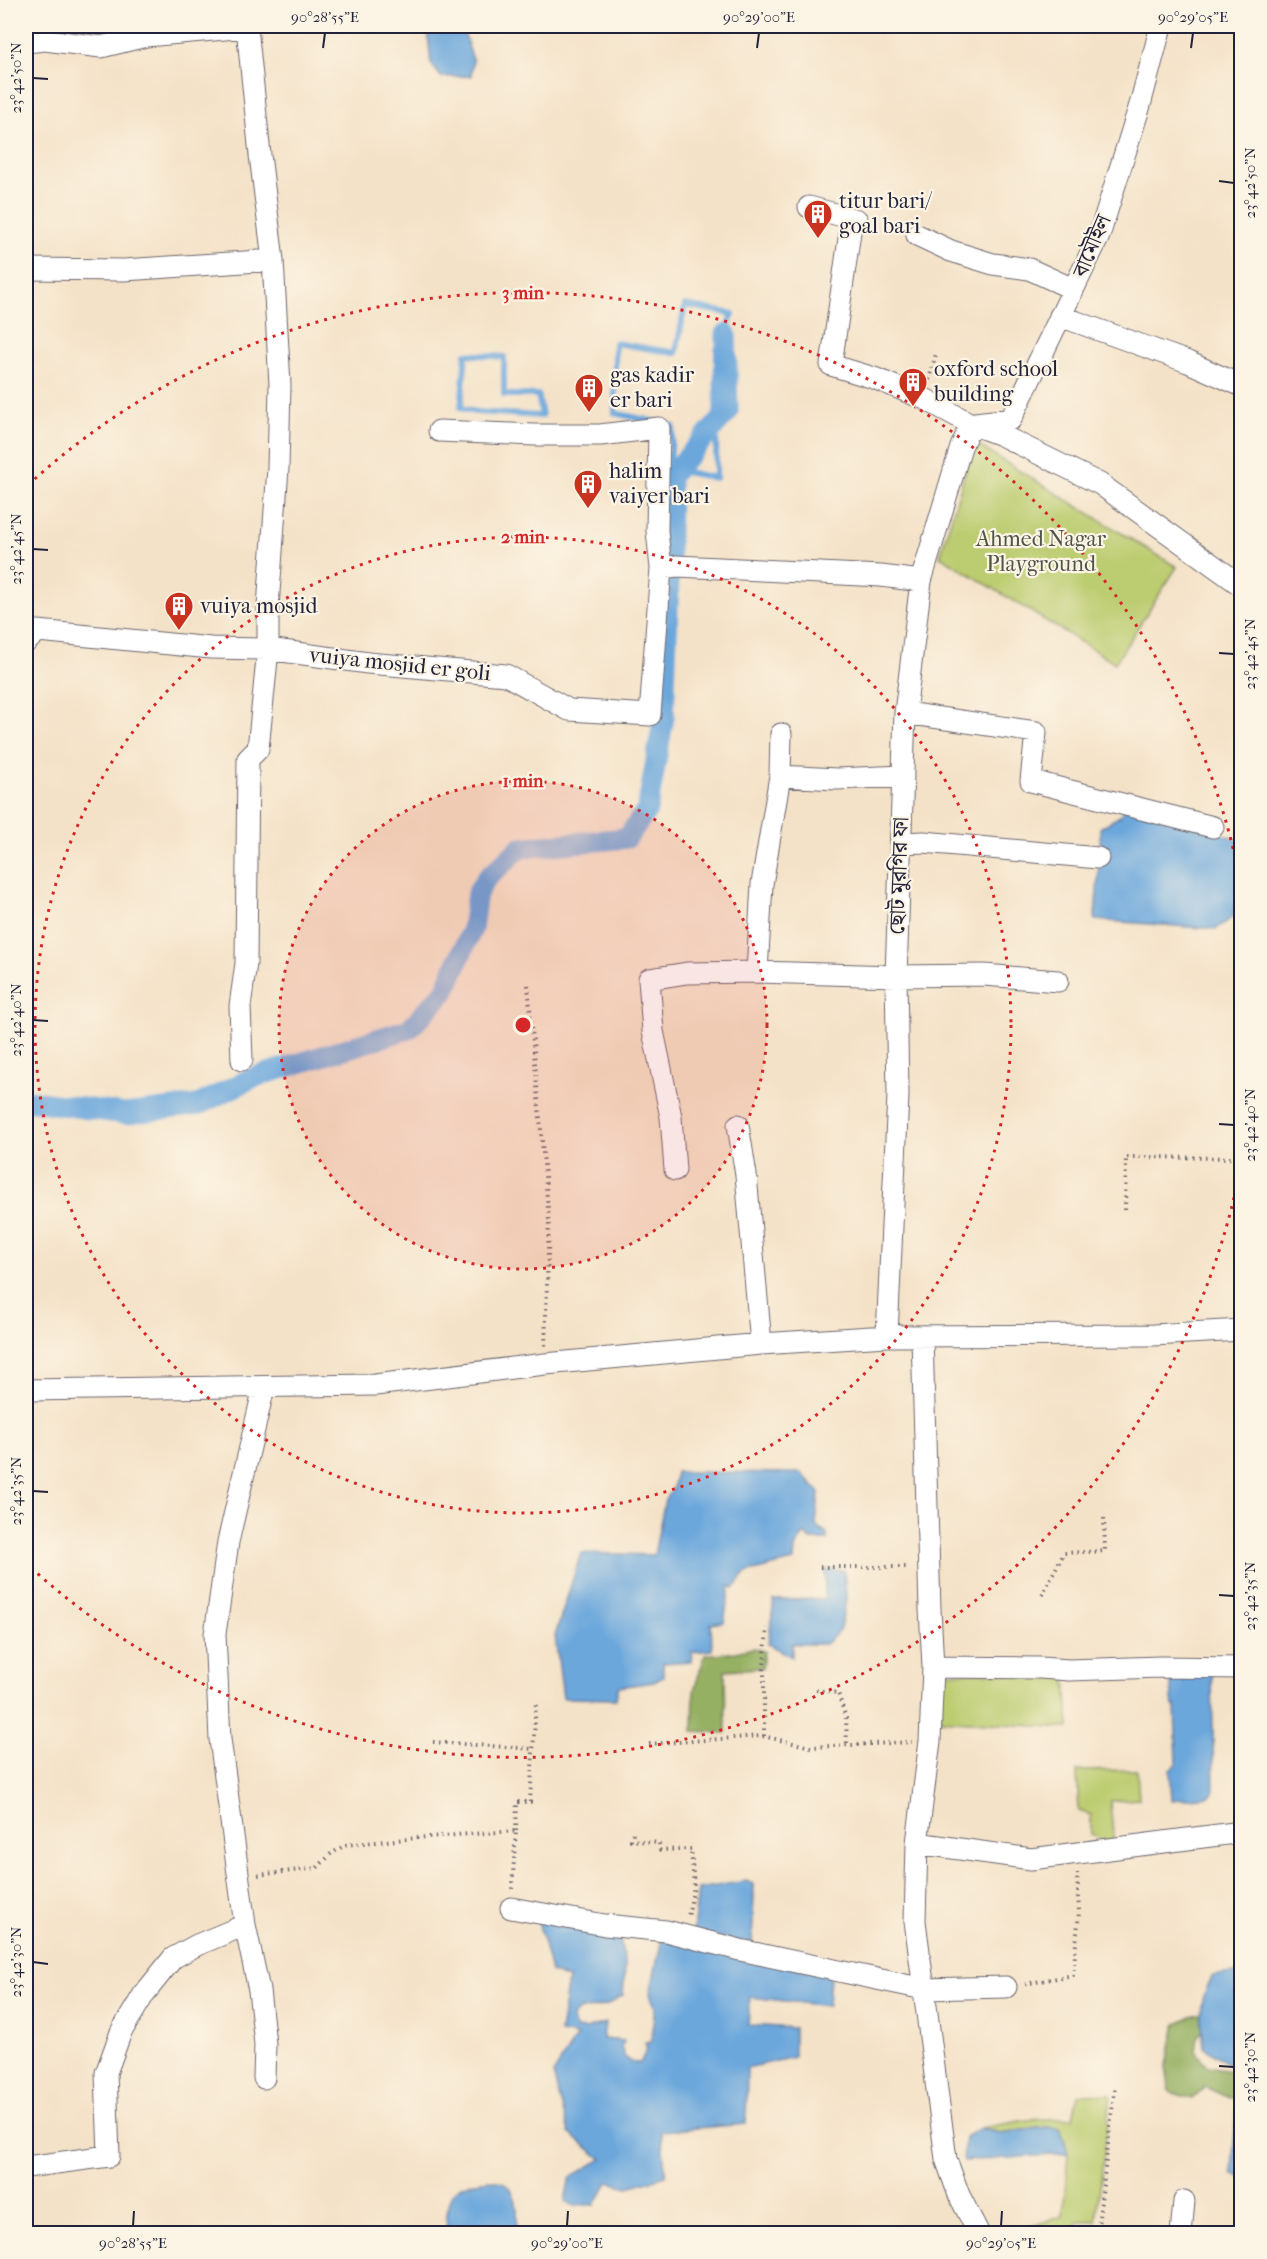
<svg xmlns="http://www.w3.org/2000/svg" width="1267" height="2259" viewBox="0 0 1267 2259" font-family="'IM FELL French Canon','Noto Serif Bengali',serif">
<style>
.green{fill:#bccc6f;stroke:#6f7755;stroke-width:1.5}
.forest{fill:#95b062;stroke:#5c694e;stroke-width:1.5}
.water{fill:#6ca7dc;stroke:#47648c;stroke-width:1.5}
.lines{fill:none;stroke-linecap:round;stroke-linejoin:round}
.stream{stroke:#6ca7dc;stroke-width:6}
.canal{stroke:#6ca7dc;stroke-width:21}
.minor-casing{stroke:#6c656c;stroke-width:23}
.path{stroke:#6c656c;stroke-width:4;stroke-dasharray:1.5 4.5;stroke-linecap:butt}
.minor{stroke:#fff;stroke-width:21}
.ticks{fill:none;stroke:#22223b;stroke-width:2}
.ring{fill:none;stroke:#d62828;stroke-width:3;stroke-dasharray:3 6}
.labels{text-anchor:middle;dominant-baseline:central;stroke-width:4.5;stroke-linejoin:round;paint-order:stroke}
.poi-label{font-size:22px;fill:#22223b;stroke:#fcf5e5;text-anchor:start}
.street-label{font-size:22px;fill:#22223b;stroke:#fcf5e5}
.park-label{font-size:22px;fill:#50554b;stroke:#fcf5e5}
.centre{fill:#d62828;stroke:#fcf5e5;stroke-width:3}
.ring-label{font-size:18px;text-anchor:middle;font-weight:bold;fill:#d62828;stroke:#fcf5e5;stroke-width:4.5;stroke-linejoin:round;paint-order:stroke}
.neatline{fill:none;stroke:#22223b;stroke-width:2}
.ticks-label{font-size:15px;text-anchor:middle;fill:#22223b}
</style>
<rect width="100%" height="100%" fill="#fcf5e5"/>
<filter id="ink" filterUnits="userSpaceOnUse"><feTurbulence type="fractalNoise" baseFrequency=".0167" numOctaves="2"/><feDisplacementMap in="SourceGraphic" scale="12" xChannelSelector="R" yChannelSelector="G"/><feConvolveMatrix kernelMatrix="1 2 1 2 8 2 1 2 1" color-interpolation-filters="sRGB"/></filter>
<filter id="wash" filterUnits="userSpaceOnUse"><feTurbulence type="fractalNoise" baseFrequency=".008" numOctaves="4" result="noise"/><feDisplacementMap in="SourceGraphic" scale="24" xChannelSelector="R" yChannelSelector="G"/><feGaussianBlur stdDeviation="1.35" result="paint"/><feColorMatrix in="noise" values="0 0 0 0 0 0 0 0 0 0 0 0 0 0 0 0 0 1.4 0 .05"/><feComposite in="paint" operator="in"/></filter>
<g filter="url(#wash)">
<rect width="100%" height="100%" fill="#f4e2c8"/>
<path class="green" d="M887,26H996L889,32Z
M974,443L1177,567L1115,663L940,556Z
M942,1672L1066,1675L1069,1728L940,1720Z
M1137,1770L1139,1799L1110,1801L1114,1844L1091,1835V1815L1079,1811L1077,1771Z
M1111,2094L1096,2221H1079L1072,2233H1028L1029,2227L1063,2216L1068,2154L1064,2139L1048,2127L1000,2133L980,2128L1027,2120L1073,2118L1078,2095Z"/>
<path class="forest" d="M752,1648L764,1651L762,1668L725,1670L726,1733L693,1731L694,1690L705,1655L736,1652Z
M1204,2013L1207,2030L1198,2035L1196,2051L1208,2067L1241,2073V2097L1229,2098L1205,2087L1192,2099L1170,2092L1166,2069L1176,2024L1191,2016Z"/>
<path class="water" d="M446,26L463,30L473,60L471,76L441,77L431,64L428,35Z
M1125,808L1211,830L1238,840L1240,882L1233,917L1216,929L1095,920C1096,889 1102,859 1100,828L1120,816Z
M676,1472L801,1473L819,1492L816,1526L827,1533V1540H811L804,1534L795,1548L794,1561L745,1573L734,1588L730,1586L724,1622L711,1624L712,1650L692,1652L691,1661L663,1663V1677L654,1682L618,1687L616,1699L563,1698L555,1636L581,1553L654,1555L665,1499L673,1489Z
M825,1570H844L846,1599L840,1631L825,1644H792V1657L768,1644L774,1600L825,1599Z
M1212,1674L1214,1793L1209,1796L1172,1800L1170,1770L1177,1764L1175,1706H1173L1170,1676Z
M746,1881L753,1884L754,1894L752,1944L693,1932L698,1889Z
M537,1917L619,1931L625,1966L623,1995L608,2005L577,2011L572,2018L575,2028L586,2029L605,2023L603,2039L624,2041L621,2047L624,2056L630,2062L640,2063L647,2049L645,2043L651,2042L655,2007L650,1994L662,1938L830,1975L828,2006L750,1997L748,2025L794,2028V2057L747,2068L746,2124L661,2131L666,2176L628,2187L608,2182L595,2204L576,2206L565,2201L570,2177L602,2159L569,2133L553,2074L577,2036L560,2033L568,1979L551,1972Z
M1241,1972H1242L1241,2066L1230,2065L1204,2046C1201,2018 1197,2002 1213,1976Z
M1237,2101H1241V2178L1232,2173Z
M1048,2127L1060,2128L1068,2154L963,2161L965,2137L980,2128L1000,2133Z
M489,2180C493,2181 500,2181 504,2183C520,2194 518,2217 516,2233H446C448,2194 446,2185 489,2180Z"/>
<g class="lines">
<path class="stream" d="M685,305L733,314L717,350L716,478L669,469L673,426L615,413V343L676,353Z
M466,354L504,357V395H538L542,416L475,412L461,408Z"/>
<path class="canal" d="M26,1100L125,1114L198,1105L252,1078L409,1029L445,991L472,929L477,893L486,879L520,848L627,838L647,810L664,717L669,578L670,476L728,412L726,334"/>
</g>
</g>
<g filter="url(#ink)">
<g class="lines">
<g class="minor-casing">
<path id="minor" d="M26,42L45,40L101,47L146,36L247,27L260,155L273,260
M809,207L857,220L851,225L831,365L874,378L925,399L971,424L1001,435L1100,484L1242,586
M917,235L951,251L993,264L1029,269L1073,289
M26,269L124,270L273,260L280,385L278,468L268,607V649L258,749L248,759L246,963L240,1006L242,1060
M1060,316L1188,362L1242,386
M975,423L1011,419L1099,236L1140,105L1161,26
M439,431L534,435H600L659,428L657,531L661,568
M26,642L38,631L211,648L268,649L368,663L506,675L569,710L650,715L661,568L677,566L881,576L921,581
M905,713L1036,732L1031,781L1213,827
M780,776L837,779L903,776
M900,843L924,842L1098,858
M757,972L762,884L780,776L781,734
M738,1125L746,1175L761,1344
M675,1170L671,1117L653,1031L649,979L687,973L757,972L896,976L984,975L1058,981
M887,1336L898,1095L896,976L905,713L921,581L961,447L971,424
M922,1337L930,1609L933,1667L930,1741L917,1843L915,1921L946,2159L959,2195L979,2234
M264,1387L228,1542L215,1634L220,1739L245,1925L259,1990L265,2044L264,2078
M26,1390L375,1385L545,1364L761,1344L887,1336L1153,1335L1242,1330
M933,1667L1040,1668L1069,1670L1160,1667L1242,1668
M917,1843L1031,1859L1242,1832
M511,1908L605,1925L666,1931L740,1950L924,1989L1006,1987
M26,2167L109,2156L106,2073L121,2032L144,1994L173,1958L197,1945L245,1925
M1181,2234L1184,2201"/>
</g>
<path class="path" d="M929,380L936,354
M528,985L549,1220L545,1346
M1241,1120L1242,1123
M1125,1210L1126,1157L1242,1158
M820,1567H909
M1042,1595L1064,1553L1105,1551L1104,1518
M1240,1649L1236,1638L1242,1619
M816,1690L838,1693L846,1718L847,1745
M764,1736V1668L767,1628
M433,1742L533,1749
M649,1744L762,1736L811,1747L912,1742
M516,1831L517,1802H530L536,1703
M633,1833L631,1840L659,1843L660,1850L691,1849L694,1886L688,1917
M258,1875L317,1868L331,1854L345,1845L427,1837L516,1831L512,1889
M1025,1984L1073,1975L1079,1912L1077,1873
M1097,2234L1115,2086"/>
<use href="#minor" class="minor"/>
</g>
</g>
<path class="ticks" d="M323,48L325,33M757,48L759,33M1191,48L1193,33M33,78L48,79M1219,181L1234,183M33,549L48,550M1219,653L1234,654M33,1020L48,1021M1219,1124L1234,1125M33,1491L48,1492M1219,1595L1234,1596M33,1962L48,1964M1219,2066L1234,2067M133,2226L134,2211M567,2226L568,2211M1001,2226L1002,2211"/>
<circle cx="523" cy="1025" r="244" fill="#d62828" fill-opacity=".12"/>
<g class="ring">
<circle cx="523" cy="1025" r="244"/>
<circle cx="523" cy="1025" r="488"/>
<path d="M1240 1171A732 732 0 0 1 28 1565M28 485A732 732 0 0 1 1240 879"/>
</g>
<defs>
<g id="building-pin" transform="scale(1.5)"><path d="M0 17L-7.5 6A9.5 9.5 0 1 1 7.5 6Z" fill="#c8321e" stroke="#fcf5e5"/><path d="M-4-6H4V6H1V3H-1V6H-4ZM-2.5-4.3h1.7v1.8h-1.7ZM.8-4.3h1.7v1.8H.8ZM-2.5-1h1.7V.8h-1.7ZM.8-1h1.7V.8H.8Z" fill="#fff"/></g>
</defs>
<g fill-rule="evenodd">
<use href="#building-pin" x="818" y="214"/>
<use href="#building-pin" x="913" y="382"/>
<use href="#building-pin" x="589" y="388"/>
<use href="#building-pin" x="588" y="484"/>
<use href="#building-pin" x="179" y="606"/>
</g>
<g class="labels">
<g class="poi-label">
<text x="839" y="201">titur bari/<tspan x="839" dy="25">goal bari</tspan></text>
<text x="934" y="369">oxford school<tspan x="934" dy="25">building</tspan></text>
<text x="610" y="375">gas kadir<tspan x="610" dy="25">er bari</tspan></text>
<text x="609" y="471">halim<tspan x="609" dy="25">vaiyer bari</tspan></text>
<text x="200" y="606">vuiya mosjid</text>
</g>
<g class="street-label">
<text transform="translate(1092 246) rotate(-67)">বামৌইল</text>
<text transform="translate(400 664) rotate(6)">vuiya mosjid er goli</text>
<text transform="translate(899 876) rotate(-88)">ছোট মুরগির ফা</text>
</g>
<g class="park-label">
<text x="1041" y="539">Ahmed Nagar<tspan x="1041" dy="25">Playground</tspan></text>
</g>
</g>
<circle cx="523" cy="1025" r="9" class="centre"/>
<g class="ring-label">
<text x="523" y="299">3 min</text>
<text x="523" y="543">2 min</text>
<text x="523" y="787">1 min</text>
</g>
<rect width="1267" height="2259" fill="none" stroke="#fcf5e5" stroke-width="66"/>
<rect x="33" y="33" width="1201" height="2193" class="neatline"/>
<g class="ticks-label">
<text x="325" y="22">90°28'55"E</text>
<text x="759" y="22">90°29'00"E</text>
<text x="1193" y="22">90°29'05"E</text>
<text transform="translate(16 78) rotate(-90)" y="5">23°42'50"N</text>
<text transform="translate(1250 183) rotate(-90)" y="5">23°42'50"N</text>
<text transform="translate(16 549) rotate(-90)" y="5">23°42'45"N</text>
<text transform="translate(1250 654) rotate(-90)" y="5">23°42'45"N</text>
<text transform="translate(16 1020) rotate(-90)" y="5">23°42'40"N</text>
<text transform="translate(1250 1125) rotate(-90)" y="5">23°42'40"N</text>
<text transform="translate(16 1491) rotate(-90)" y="5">23°42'35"N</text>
<text transform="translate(1250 1596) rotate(-90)" y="5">23°42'35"N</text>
<text transform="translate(16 1962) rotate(-90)" y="5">23°42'30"N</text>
<text transform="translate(1250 2067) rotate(-90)" y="5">23°42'30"N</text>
<text x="133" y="2248">90°28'55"E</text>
<text x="567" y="2248">90°29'00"E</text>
<text x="1001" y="2248">90°29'05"E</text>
</g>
</svg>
